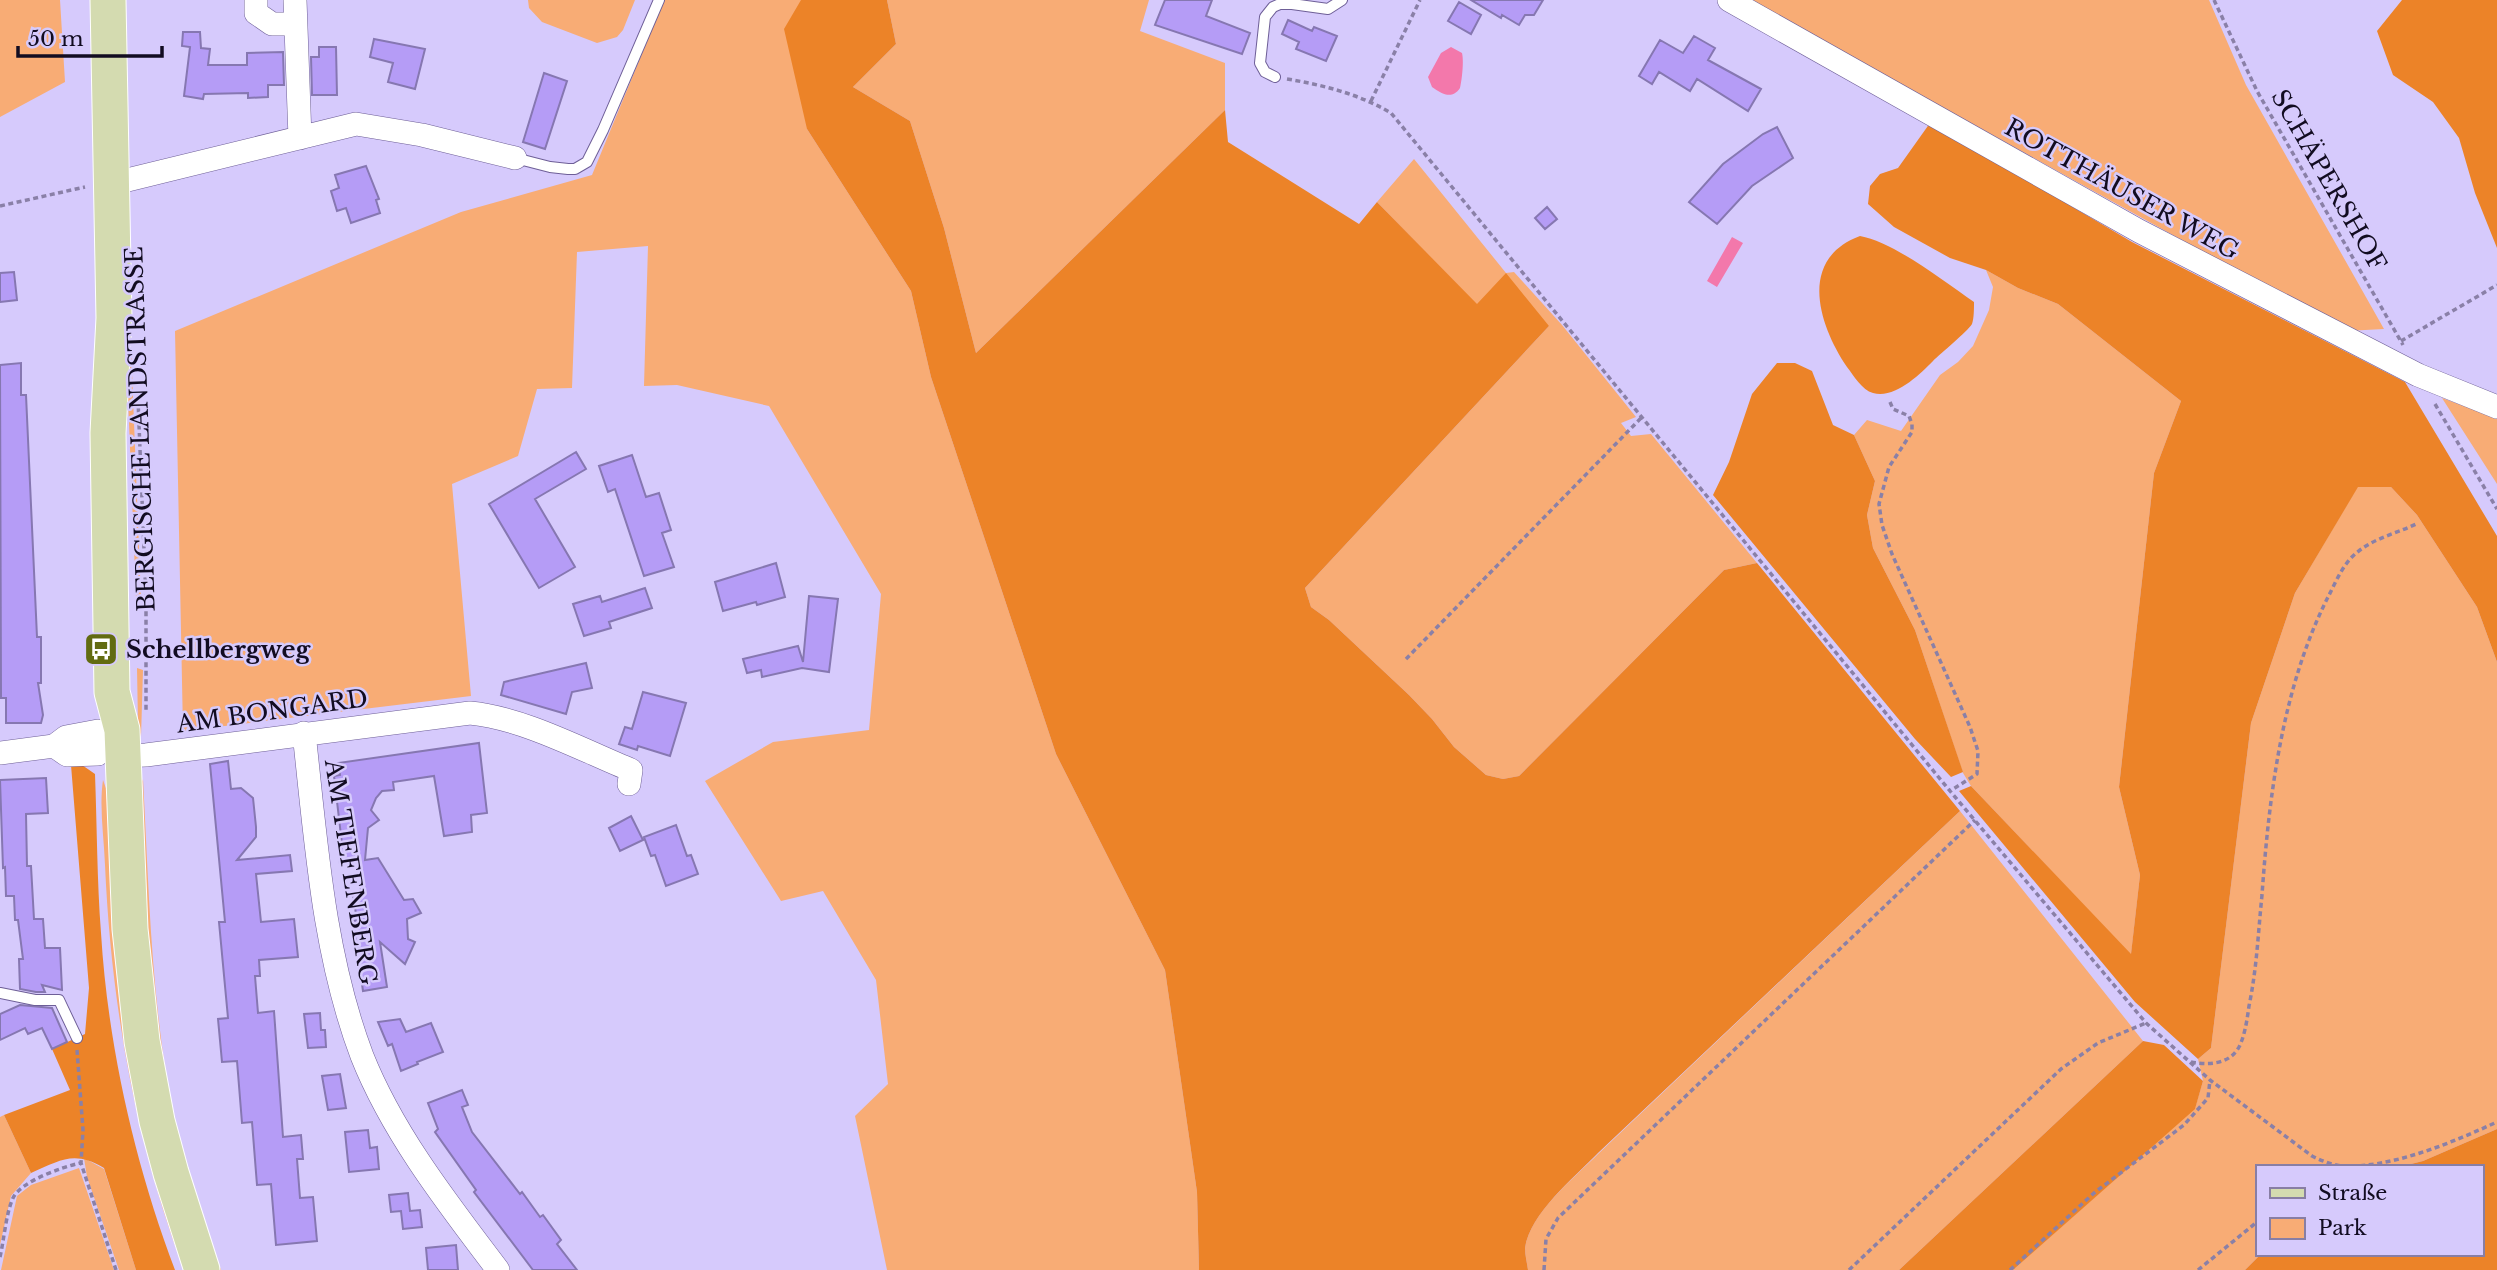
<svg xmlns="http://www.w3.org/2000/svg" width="2497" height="1270" viewBox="0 0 2497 1270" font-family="'Libre Baskerville',serif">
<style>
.green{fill:#f8ac75}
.forest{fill:#ec8328}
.water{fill:#f378ab}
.building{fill:#b59cf6;stroke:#8677b1;stroke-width:2}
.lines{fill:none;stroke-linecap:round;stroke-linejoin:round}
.lane-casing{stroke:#6e5f97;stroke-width:12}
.street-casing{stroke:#6e5f97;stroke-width:24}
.primary-casing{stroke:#fff;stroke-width:37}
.path{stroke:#8a80a7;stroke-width:3.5;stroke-dasharray:5 3.5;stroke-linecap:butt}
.lane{stroke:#fff;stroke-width:10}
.street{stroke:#fff;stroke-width:23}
.primary{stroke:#d4dbb0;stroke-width:35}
.labels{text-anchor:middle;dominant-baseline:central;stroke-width:5;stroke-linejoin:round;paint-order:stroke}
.street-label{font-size:24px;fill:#120c21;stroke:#d6cafc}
.poi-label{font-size:24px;font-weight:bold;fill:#120c21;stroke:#d6cafc;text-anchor:start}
</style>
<rect width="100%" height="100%" fill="#d6cafc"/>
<path class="green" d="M0,0H60L65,82L0,117Z
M528,0H635L623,30L617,37L597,43L542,22L529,8Z
M664,0H804L807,129L911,291L931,377L1056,754L1165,970L1197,1192L1199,1270H887L855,1116L888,1084L876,980L823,891L781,901L705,781L773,742L869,730L881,594L769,406L677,385L644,386L648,246L577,252L572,388L537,389L518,456L452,484L471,696L183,731L175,331L461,212L592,175Z
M887,0H1149L1140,31L1225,63V110L976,353L944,228L910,121L853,87L896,44Z
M1749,0H2209L2246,85L2384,329L2346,331Z
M1414,159L1506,273L1514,272L1562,325L1636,417L1621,423L1631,436L1651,434L1757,563L1724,570L1519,776L1503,779L1486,775L1454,747L1432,719L1409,695L1329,620L1311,607L1305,588L1549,326L1477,305L1377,202Z
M129,207L131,347L141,598H136L127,373Z
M1986,270L2018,288L2058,304L2181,401L2154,473L2119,787L2140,875L2131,955L1971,786L1963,773L1915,630L1873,548L1867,515L1875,481L1854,435L1867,420L1901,431L1940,375L1958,362L1973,346L1989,310L1993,287Z
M2442,398L2497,418V484Z
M2358,486L2391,487L2417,515L2477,607L2497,662V1129L2423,1161L2399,1167H2257V1254H2261L2245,1270H2013L2195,1108L2203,1081L2198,1059L2211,1048L2251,723L2295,593Z
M137,668L143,670L141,737L138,724Z
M143,779C149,890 151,1003 173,1112C184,1166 201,1219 221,1270H214L165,1100L148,958L140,787Z
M103,780L108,794L184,1270C135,1141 111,1002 105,865C104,837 99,807 103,780Z
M1960,811L2143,1041L1899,1270H1528C1527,1263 1525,1255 1525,1248C1530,1213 1574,1178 1598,1154Z
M4,1115L31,1173L11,1196L0,1245V1117Z
M84,1158L104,1169L136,1270H119L87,1177Z
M79,1168L114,1270H1L17,1196L31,1185Z"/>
<path class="forest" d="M801,0H887L896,44L853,87L910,121L944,228L976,353L1225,110L1228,142L1359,224L1377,202L1477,304L1506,273L1549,326L1305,588L1311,607L1329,620L1409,695L1432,719L1454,747L1486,775L1503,779L1519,776L1724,570L1757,563L1960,811L1598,1153C1574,1178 1530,1213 1525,1248C1525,1255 1527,1263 1528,1270H1199L1197,1192L1165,970L1056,754L931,377L911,291L807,129L784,29Z
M2402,0H2497V248L2475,193L2459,138L2433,102L2393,75L2377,31Z
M1930,123L2132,242L2405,382L2497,536V662L2477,607L2417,515L2391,487H2358L2295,593L2251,723L2211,1048L2198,1059L2135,1002L1959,791L1971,786L2131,954L2140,875L2119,787L2154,473L2181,401L2058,304L2018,288L1986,270L1950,258L1894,227L1868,204L1870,186L1880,174L1898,168Z
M1860,236C1894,242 1945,282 1974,302C1974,308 1974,319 1972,324C1967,332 1941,353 1933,361C1919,375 1895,399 1873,393C1862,390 1854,376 1847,367C1818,324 1798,259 1860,236Z
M1777,363H1795L1812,371L1833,425L1854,435L1875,481L1867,515L1873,548L1915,630L1963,772L1951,777L1915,739L1713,495L1729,462L1752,394Z
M71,765H82L95,774C97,827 97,880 101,933C108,1047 135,1164 175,1270H136L104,1168C74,1150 61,1160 31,1173L4,1115L70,1090L52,1049L85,1034L89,988Z
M2143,1041L2164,1045L2203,1081L2195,1109L2013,1270H1899Z
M2497,1129V1270H2245L2261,1254H2481V1167H2399L2423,1161Z"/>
<path class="water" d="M1451,47L1462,53C1464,61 1462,79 1460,88C1452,100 1442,94 1432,87L1428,77L1441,53Z
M1732,237L1743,243L1717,287L1707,281Z"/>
<path class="building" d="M1165,0H1212L1206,16L1250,33L1242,54L1155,25Z
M1471,0H1543L1534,15H1525L1519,25L1502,15L1501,18Z
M1459,2L1481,15L1471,34L1448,21Z
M1288,20L1312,31L1314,27L1337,36L1326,61L1296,49L1299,42L1282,34Z
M183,32H200L201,48L210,49L208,65H247V53L283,52L284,85H268V97L248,98V93L204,94L203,99L184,96L190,47L182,46Z
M1694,36L1715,48L1708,60L1761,89L1748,111L1697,79L1690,91L1659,72L1652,84L1639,76L1660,40L1683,53Z
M374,39L425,49L415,89L388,82L393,63L370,57Z
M319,47H336L337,95H312L311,57H319Z
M544,73L567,81L545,149L523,142Z
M1777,127L1793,158L1752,186L1717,224L1689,202L1723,164L1763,134Z
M366,166L379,199L376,200L380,213L351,223L346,208L337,211L331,191L339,188L335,175Z
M1547,207L1557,219L1545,229L1535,218Z
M14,272L17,300L0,302V273Z
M21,363V395H26L37,637H41V683H38L43,715L41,723H6V698H1L0,365Z
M576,452L586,469L535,499L575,567L539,588L489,504Z
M632,455L646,497L659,493L671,530L662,533L674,567L644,576L615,489L608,492L599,466Z
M776,563L785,597L757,605L756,602L723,611L715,582Z
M645,588L652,608L609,622L611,628L584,636L573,604L600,596L602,602Z
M809,596L838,599L829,672L802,668L762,677L761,670L747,673L743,659L798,646L803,662Z
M586,663L592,688L572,692L566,714L501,695L504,682Z
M643,692L686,703L670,756L638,746L637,750L619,744L625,727L632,729Z
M479,743L487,813L471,815L472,832L444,836L434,776L393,782L394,790L382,791L376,798L371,810L379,820L368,828L365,860L378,858L404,900L413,899L421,913L407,919L408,939L415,942L405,964L380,942L387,987L363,991L353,921L357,920L353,895L361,890L357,862L340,864L338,845L342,844L334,776L340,775L338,763Z
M228,761L231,789L241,788L253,798L256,827V837L237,860L290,855L292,871L256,874L261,922L294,919L298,957L259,960L260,976H255L258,1013L274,1011L283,1137L301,1135L303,1159H297L300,1198L313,1197L317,1241L276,1245L271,1184L257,1185L252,1122L242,1123L237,1061L222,1062L218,1019L228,1018L219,922H225L210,764Z
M46,778L48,813L26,814L27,866H31L34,919H43L45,948H60L62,990L42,985L45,992H36L20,989L19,959H23L18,920H15L14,896H6L5,867L3,868L0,780Z
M631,816L643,840L620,851L609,828Z
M676,825L687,856L691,855L698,874L666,886L655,855L651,856L644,837Z
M20,1005L52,1008L67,1042L52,1049L42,1028L28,1034L25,1028L0,1040V1014Z
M320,1013L321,1030H325L326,1047L308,1048L304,1014Z
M400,1019L406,1032L431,1023L443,1052L417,1062L418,1064L401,1071L392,1044L388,1046L378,1022Z
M340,1074L346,1108L328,1110L322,1076Z
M462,1090L468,1105L462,1107L472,1132L520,1194L522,1192L540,1217L543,1215L561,1240L557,1244L577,1270H533L474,1192L476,1190L435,1132L438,1129L428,1103Z
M368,1130L370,1148L377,1147L379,1169L349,1172L345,1132Z
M408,1193L410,1211L420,1210L422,1227L403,1229L401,1211L391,1212L389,1195Z
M456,1245L458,1270H428L426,1248Z"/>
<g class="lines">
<g class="lane-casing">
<path id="lane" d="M1275,77L1265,72L1260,63L1265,17L1273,7L1280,4H1292L1328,9L1342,0
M515,158L550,167L568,169H575L587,162L603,130L659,0
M0,993L35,1000H59L77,1038"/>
</g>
<g class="street-casing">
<path id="street" d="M256,0V13L272,24H295
M295,0L300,138
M1729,0L2139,231L2418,375L2497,407
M111,184L356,124L422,135L515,158
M304,733C316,841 323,953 362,1056C393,1134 448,1204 498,1270
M54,746L67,755L98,754L112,740
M0,753L54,746L66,737L98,731L112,740H123
M123,756L146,755L470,713C523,718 582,750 631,770L629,784"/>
</g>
<g class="primary-casing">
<path id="primary" d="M108,0L114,318L108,433L112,692L122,730L130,929L142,1041L157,1121L171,1173L202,1270"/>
</g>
<path class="path" d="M2214,0L2257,91L2403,345
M1287,79C1323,85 1359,94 1391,113L1950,791L2146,1023L2210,1080L2312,1156C2322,1161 2332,1165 2343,1166C2393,1168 2453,1142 2497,1122
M1371,101L1420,0
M0,206L85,187
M2401,341L2497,285
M138,399L146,599V710
M1890,402L1893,409L1909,416L1912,424V432L1889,467L1879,504L1882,525L1892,554L1970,727L1978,751L1977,774L1950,791
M2435,404L2497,509
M1406,659L1642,417
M77,1050L83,1130L81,1163L116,1270
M2191,1062C2208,1065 2229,1065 2239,1047C2245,1035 2247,1020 2249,1006C2257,967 2258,934 2262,895C2269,796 2282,689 2327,599C2334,586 2340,570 2351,558C2369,539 2393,535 2416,524
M0,1257C4,1240 6,1213 13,1198C21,1181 63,1167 80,1163
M1544,1270L1546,1239L1558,1218L1975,820
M1849,1270L2061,1069L2098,1043L2146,1023
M2010,1270L2094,1193L2184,1125L2208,1098L2210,1080
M2198,1270L2257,1222"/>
<use href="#lane" class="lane"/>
<use href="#street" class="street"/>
<use href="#primary" class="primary"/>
</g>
<defs>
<g id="bus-square" transform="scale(1.75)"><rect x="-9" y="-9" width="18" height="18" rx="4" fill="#626b11" stroke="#d6cafc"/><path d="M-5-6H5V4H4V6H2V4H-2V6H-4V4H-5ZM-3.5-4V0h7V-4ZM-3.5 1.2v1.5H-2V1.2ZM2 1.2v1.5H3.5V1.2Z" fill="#fff"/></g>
</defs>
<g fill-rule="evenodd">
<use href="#bus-square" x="101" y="649"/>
</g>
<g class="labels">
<g class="street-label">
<text transform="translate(2329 180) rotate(60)">SCHÄPERSHOF</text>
<text transform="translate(2122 189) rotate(29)">ROTTHÄUSER WEG</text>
<text transform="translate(140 429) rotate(-92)">BERGISCHE LANDSTRASSE</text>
<text transform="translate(272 711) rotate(-8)">AM BONGARD</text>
<text transform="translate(351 872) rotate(81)">AM TIEFENBERG</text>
</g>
<g class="poi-label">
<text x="126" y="649">Schellbergweg</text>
</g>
</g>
<rect x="2256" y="1165" width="228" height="91" fill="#d6cafc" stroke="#887ea4" stroke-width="2"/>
<rect x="2270" y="1188" width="35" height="10" fill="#d4dbb0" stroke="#887ea4" stroke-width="2"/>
<text x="2318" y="1200" font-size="21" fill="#120c21">Straße</text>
<rect x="2270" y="1218" width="35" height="21" fill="#f8ac75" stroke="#887ea4" stroke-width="2"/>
<text x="2318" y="1235" font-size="21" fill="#120c21">Park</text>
<path d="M18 46v10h144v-10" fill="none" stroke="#120c21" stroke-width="3.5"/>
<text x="28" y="46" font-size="21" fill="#120c21" stroke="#d6cafc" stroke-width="5" paint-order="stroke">50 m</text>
</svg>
